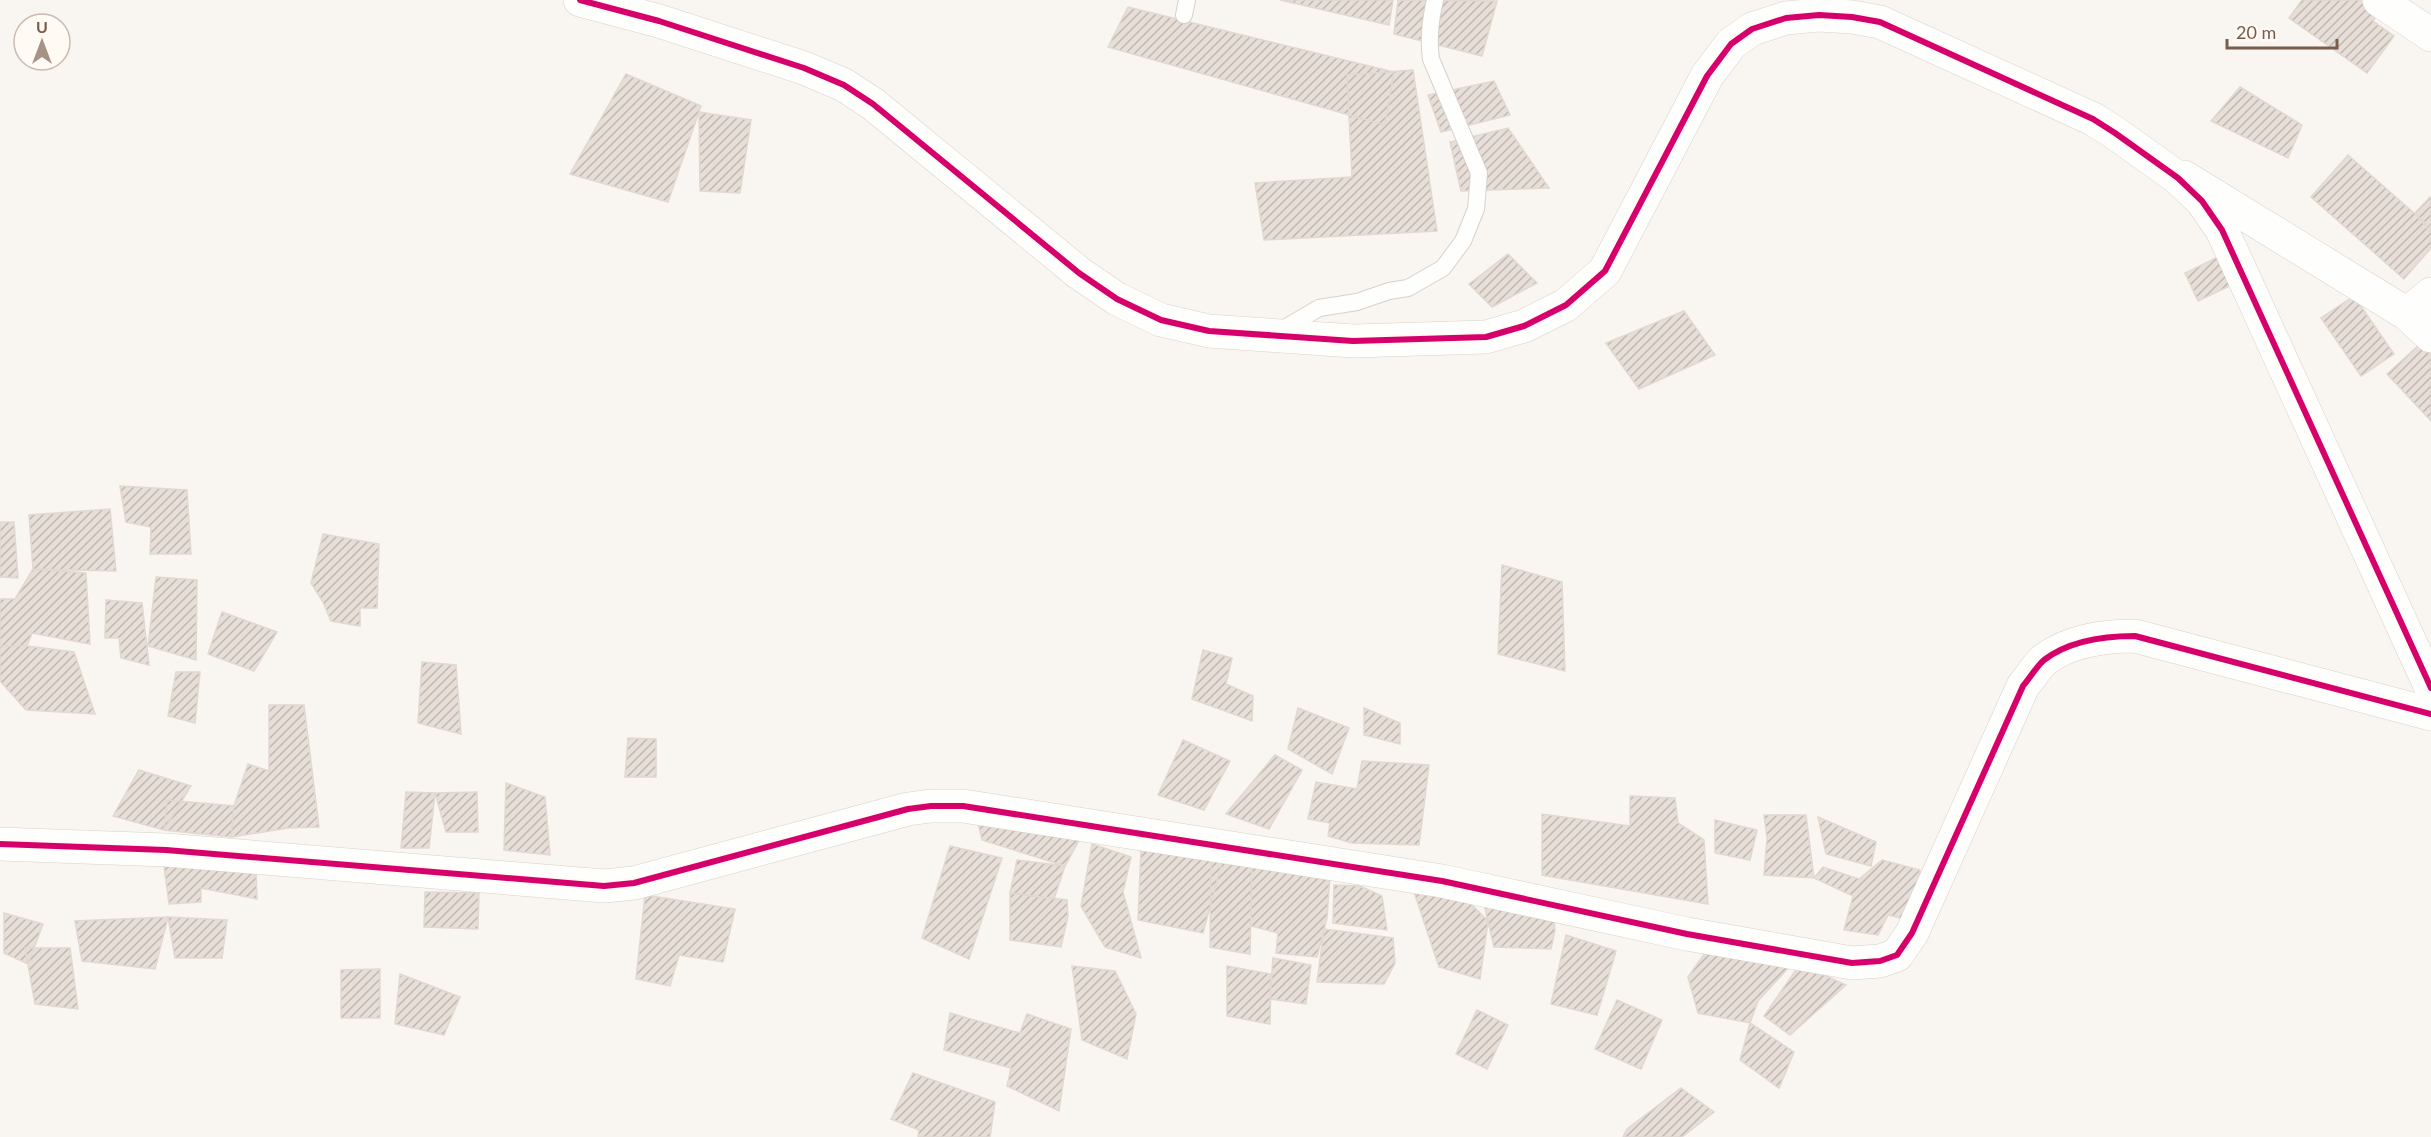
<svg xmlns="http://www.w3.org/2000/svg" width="2431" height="1137" viewBox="0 0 2431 1137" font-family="Lato,sans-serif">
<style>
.building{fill:url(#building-hatch);stroke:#e2d8d2;stroke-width:1.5}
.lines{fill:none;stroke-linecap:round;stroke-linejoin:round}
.lane-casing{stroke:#d7d1cb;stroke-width:18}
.street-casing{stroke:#d7d1cb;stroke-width:34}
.secondary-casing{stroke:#d9d2cb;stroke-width:34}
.lane{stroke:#fefefd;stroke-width:16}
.street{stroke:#fefefd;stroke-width:33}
.secondary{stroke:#fefefd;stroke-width:33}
.cycleway-casing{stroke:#fffaf3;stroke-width:10}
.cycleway{stroke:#d6006c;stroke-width:6}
</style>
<defs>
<pattern id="building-hatch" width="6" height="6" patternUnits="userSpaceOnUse" patternTransform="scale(1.5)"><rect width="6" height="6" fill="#e6ded7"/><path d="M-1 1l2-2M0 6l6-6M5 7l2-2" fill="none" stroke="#bfb7b1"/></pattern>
</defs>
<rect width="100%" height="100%" fill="#f9f5f0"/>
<path class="building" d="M1280,0H1393L1389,25Z
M1398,0L1497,1L1482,56L1394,34Z
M2302,0H2379L2385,4L2373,21L2394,36L2367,73L2289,18Z
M1128,7L1394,72L1385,125L1108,47Z
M1413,70L1437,231L1264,240L1255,183L1352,177L1347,75Z
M626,74L701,106L668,202L570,174Z
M1494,81L1510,115L1441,132L1428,95Z
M2240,87L2302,125L2288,158L2211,121Z
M699,112L751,120L740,193L700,191Z
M1508,128L1549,188L1461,191L1450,142Z
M2348,155L2431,228V248L2404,279L2311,197Z
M2430,197L2431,198V233L2415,213Z
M1508,254L1537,283L1492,307L1469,284Z
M2222,255L2236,283L2198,301L2185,273Z
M2354,296L2394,354L2361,376L2321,318Z
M1684,311L1715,355L1639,389L1606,343Z
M2421,343L2431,354V421L2387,374Z
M120,486L187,490L191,554H150L151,527L126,522Z
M110,509L116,571L33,569L29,515Z
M0,522H14L18,578L0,577Z
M323,534L379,544L377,608H360V626L331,621L323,602L311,583Z
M1502,565L1562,582L1565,671L1498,654Z
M33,569L86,573L90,644L32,633L27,646H0V599H15Z
M156,577L197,580L196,660L148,646Z
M106,600L142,603L149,665L121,658L119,638H105Z
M222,612L277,632L254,671L208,654Z
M0,646H27L74,652L95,714L26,710L0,681Z
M1203,650L1232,658L1226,684L1253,696L1252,721L1192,699Z
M422,662L456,665L461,734L418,723Z
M176,672H200L195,723L168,716Z
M269,705H304L319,827L288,828L231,837L234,806L248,764L269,771Z
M1298,708L1349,728L1332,774L1288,749Z
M1364,708L1400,723V744L1364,735Z
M628,738L656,739V777H625Z
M1183,740L1230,761L1204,810L1158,795Z
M1275,755L1302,770L1269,829L1226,814Z
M1362,761L1429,765L1419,845L1352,843L1328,836L1330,823L1308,819L1316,782L1357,789Z
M139,770L191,786L164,830L113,816Z
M506,783L545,797L550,855L504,850Z
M406,792L435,793L429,848H401Z
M477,792L478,832H446L435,793Z
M1630,796L1675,798L1678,823L1704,840L1708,904L1542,875V814L1630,826Z
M167,800L234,806L231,837L164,830Z
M1764,815H1806L1814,878L1764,875L1767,838Z
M1818,817L1876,842L1871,866L1826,854Z
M977,818L1082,835L1065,866L982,840Z
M1715,820L1757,830L1750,860L1715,853Z
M1092,844L1131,857L1123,892L1141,958L1105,947L1081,906Z
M950,846L1002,858L969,959L922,938Z
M1141,849L1223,859L1203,933L1138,920Z
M1211,852L1252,857L1250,954L1210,947Z
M1252,857L1330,875L1327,918L1317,957L1276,953L1278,933L1251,926Z
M1017,860L1065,866L1054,899L1010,893Z
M1882,860L1920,870L1917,922L1888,915L1878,935L1844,930L1853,896L1814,878L1823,867L1859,879Z
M164,866L256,871L257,899L201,888V902L169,904Z
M1334,885L1360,886L1382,896L1387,930L1333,923Z
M1413,889L1468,901L1488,921L1480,979L1439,967Z
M425,892L479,893L478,929L424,927Z
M1010,893L1067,900L1068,916L1061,947L1010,940Z
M645,895L735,909L723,962L679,955L670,986L636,979Z
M1483,900L1552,905L1555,930L1551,949L1494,947Z
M4,913L43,924L28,964L4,953Z
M168,917L155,969L82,961L75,921Z
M168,917L227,920L222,958H175Z
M1324,929L1393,938L1395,963L1384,984L1317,982Z
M1566,935L1616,951L1597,1015L1551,1004Z
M1715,939L1790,966L1758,1001L1750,1023L1698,1013L1688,977Z
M25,948H70L78,1009L35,1004Z
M1273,958L1311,965L1306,1004L1270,999Z
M1800,964L1846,985L1790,1035L1764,1016Z
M1072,966L1115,971L1136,1014L1127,1059L1082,1040Z
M1227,966L1271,974L1270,1024L1227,1016Z
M380,969V1018H341V970Z
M400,974L460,997L444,1035L395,1024Z
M1617,1000L1662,1020L1641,1069L1595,1049Z
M1477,1010L1508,1025L1487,1069L1456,1054Z
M950,1013L1020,1033L1027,1014L1071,1029L1059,1111L1007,1086L1011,1068L944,1050Z
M1750,1023L1794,1052L1779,1088L1740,1060Z
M913,1073L995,1102L990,1137H918L919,1130L891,1119Z
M1681,1088L1714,1112L1682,1137H1623L1627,1129Z"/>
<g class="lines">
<g class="lane-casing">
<path id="lane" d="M1184,15L1187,0
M1278,332L1319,308L1357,302L1389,291L1408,288L1443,268L1463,241L1476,209L1479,173L1431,59C1428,38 1430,21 1435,0"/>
</g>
<g class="street-casing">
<path id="street" d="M2379,0L2431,35
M2184,177L2407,314
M2431,294L2407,314L2431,336
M0,844L166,850L604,886L634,883L908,809L931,806H963L1442,881L1687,934L1852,963L1880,961L1897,955L1912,933L2023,686C2030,678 2036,667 2044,660C2070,640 2104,636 2135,636L2431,714"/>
</g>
<g class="secondary-casing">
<path id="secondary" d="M580,0L659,21L804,68L844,85L873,104L1079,273L1117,299L1161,320L1209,331L1353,341L1486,337L1524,326L1566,305L1605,271L1707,76L1731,44L1752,29L1786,18L1819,15L1852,17L1880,22L2093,119L2115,133L2178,178L2202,201L2222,230L2431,688"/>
</g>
<use href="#lane" class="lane"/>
<use href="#street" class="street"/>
<use href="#secondary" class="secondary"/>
<g class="cycleway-casing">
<path id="cycleway" d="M580,0L659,21L804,68L844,85L873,104L1079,273L1117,299L1161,320L1209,331L1353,341L1486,337L1524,326L1566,305L1605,271L1707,76L1731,44L1752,29L1786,18L1819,15L1852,17L1880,22L2093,119L2115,133L2178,178L2202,201L2222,230L2431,688
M0,844L166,850L604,886L634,883L908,809L931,806H963L1442,881L1687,934L1852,963L1880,961L1897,955L1912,933L2023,686C2030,678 2036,667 2044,660C2070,640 2104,636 2135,636L2431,714"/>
</g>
<use href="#cycleway" class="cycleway"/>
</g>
<g transform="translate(42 42)"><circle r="28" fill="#fffaf3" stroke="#cabbb1" stroke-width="1.5"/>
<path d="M0-4.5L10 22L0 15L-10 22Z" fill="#a69286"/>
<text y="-9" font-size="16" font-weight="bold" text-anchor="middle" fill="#7a5c4d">U</text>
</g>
<path d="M2227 39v9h110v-9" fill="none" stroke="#7a5c4d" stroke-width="3"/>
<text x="2236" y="39" font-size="18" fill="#7a5c4d" stroke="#fffaf3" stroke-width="4.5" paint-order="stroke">20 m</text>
</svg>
